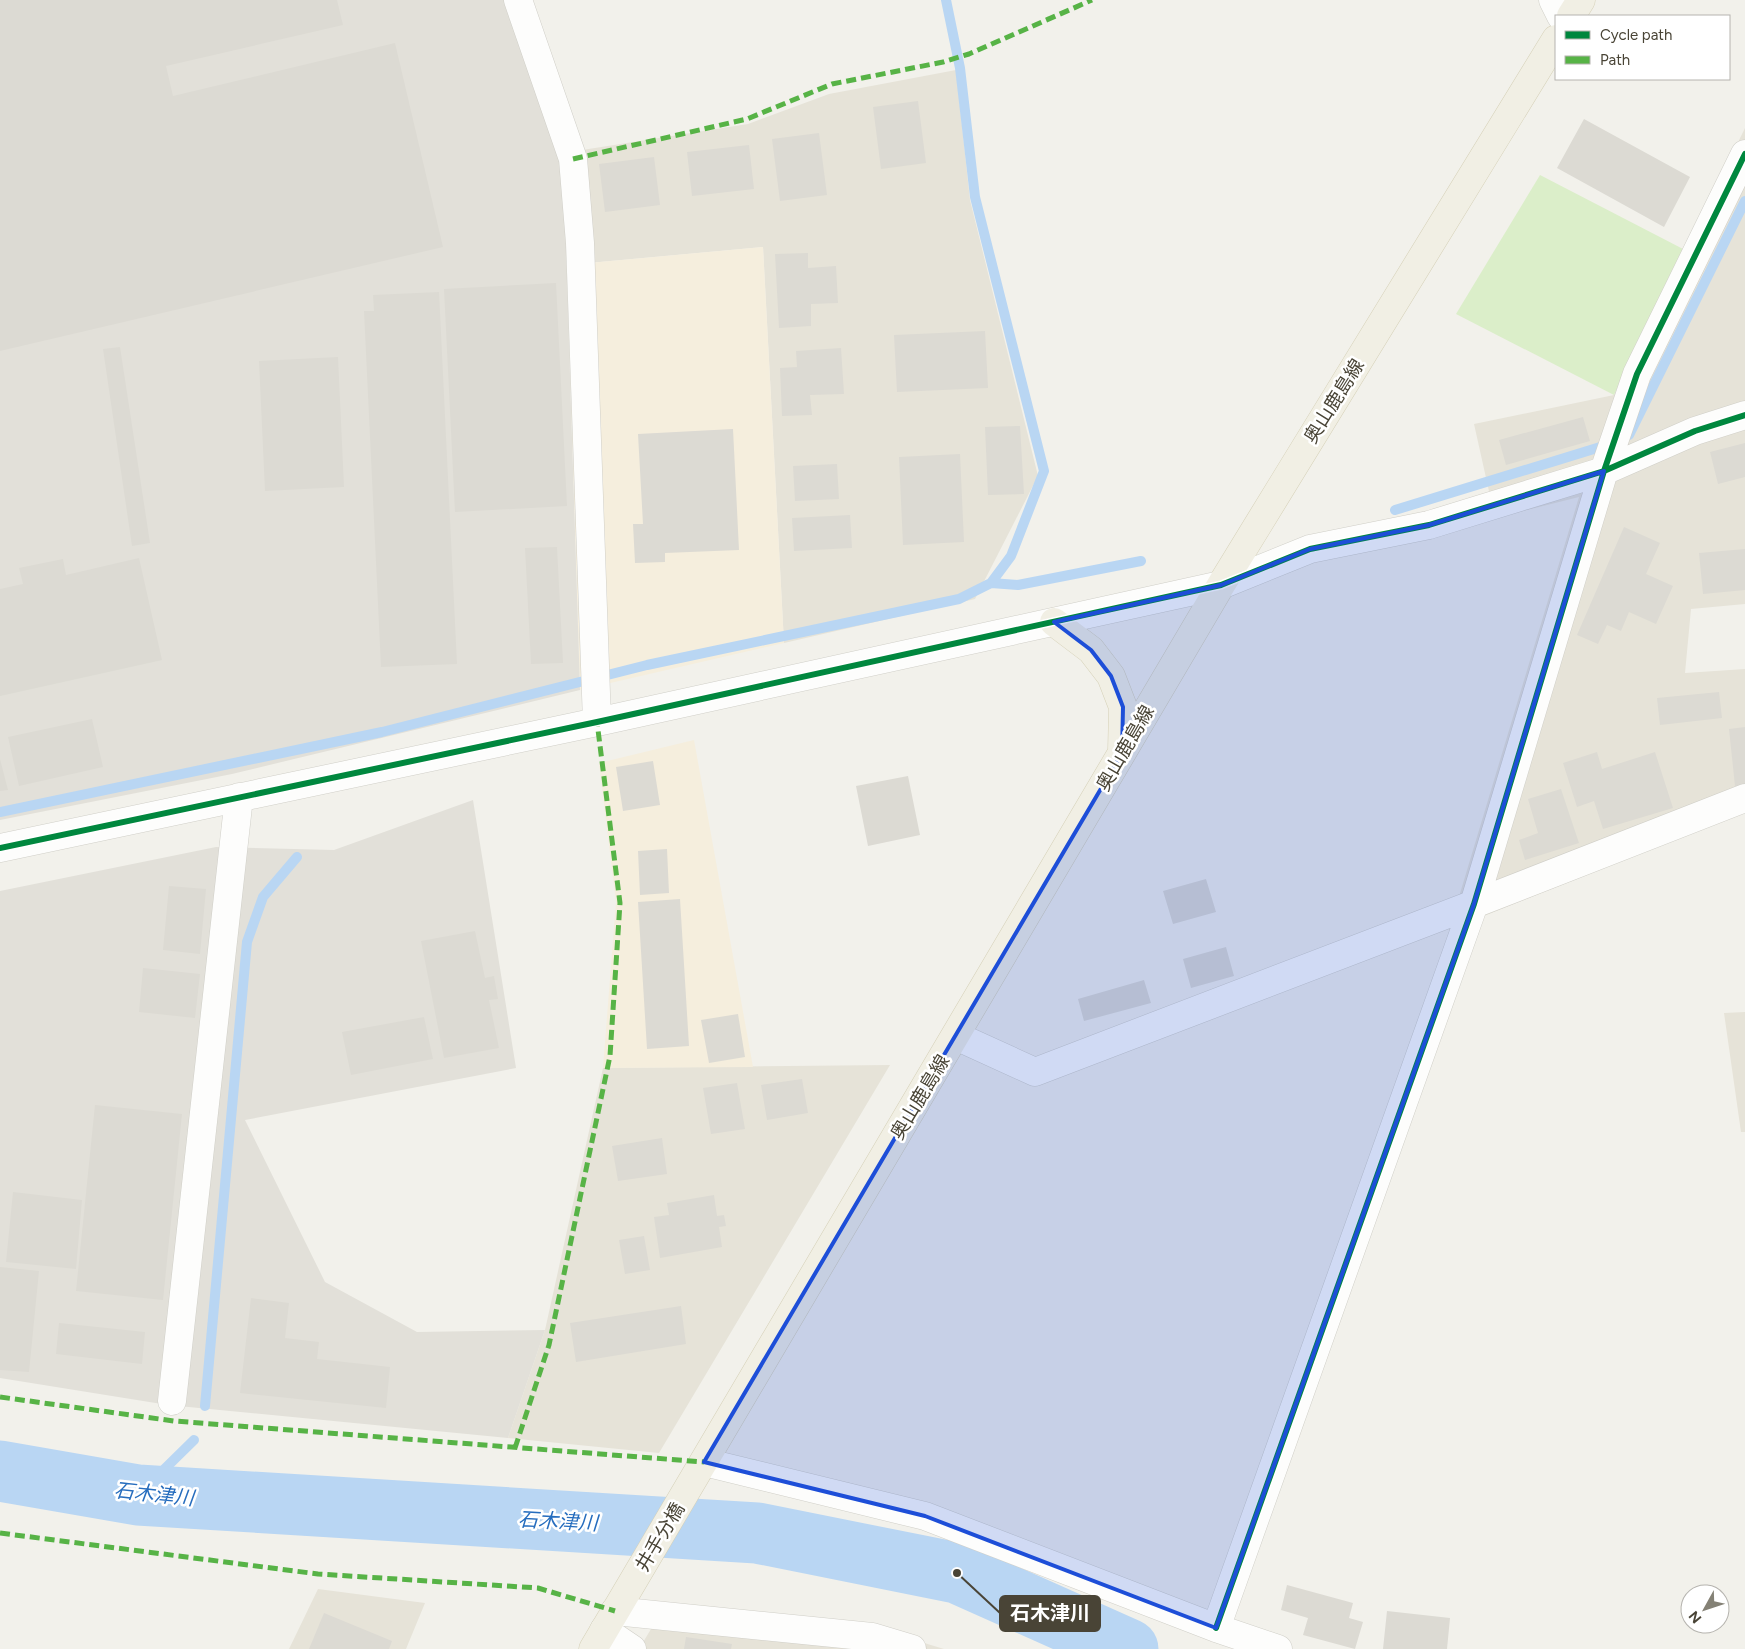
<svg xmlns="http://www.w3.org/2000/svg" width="1745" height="1649" viewBox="0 0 1745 1649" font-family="Figtree,'Noto Sans JP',sans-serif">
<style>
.residential{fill:#e6e3d8}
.commercial{fill:#f5eedd}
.industrial{fill:#e2e0d9}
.green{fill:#dbeec9}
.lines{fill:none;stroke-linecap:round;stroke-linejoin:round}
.stream{stroke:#b9d6f3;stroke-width:10}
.river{stroke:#b9d6f3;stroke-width:61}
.building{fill:#dcdad3}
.minor-casing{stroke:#d0cfc8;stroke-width:29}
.major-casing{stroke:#d5d0b7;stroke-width:29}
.minor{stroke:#fdfdfc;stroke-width:28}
.major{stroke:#f1efe4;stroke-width:28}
.quiet{stroke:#57b346;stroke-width:5;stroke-dasharray:10 5;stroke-linecap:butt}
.cycleway-casing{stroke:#fff;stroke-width:9}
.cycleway{stroke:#00873e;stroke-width:6}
.marked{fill:#1d4ed8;fill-opacity:0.2;stroke:#1d4ed8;stroke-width:4;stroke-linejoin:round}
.labels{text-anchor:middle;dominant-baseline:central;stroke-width:5;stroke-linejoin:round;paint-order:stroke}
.street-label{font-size:19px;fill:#494436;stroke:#fff}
.water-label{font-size:20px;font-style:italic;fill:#266dbe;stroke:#fff}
.leader{fill:none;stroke:#494436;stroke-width:2}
.callout-dot{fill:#494436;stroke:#fff;stroke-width:2}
.callout{fill:#494436;stroke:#494436;stroke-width:2}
.callout-label{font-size:20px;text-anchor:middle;font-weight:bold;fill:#fff}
</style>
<rect width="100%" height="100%" fill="#f2f1eb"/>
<path class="residential" d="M956,70L970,200L1038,476L975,599L784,643L763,247L567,265L563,153L748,124L829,94Z
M1745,128V604L1691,609L1685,673L1745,669V812L1449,930L1579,497L1495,518L1474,424L1614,395Z
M1745,1012V1132H1741L1724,1013Z
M890,1065L659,1453L508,1438L545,1330L603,1068Z
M318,1589L425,1603L406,1649H289Z
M666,1604L875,1628L944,1649H639Z"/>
<path class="commercial" d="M763,247L784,643L580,690L567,265Z
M694,740L753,1067L603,1068L616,902L599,763Z"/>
<path class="industrial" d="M0,0H509L563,153L580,690L232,774L0,820Z
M473,800L516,1068L245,1120L325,1282L417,1332L545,1330L508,1438L168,1405L0,1378V891L216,847L334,850Z"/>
<path class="green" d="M1540,175L1685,250L1614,395L1456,314Z"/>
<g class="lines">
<path class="stream" d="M1629,435L1745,201
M1395,510L1610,444
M991,583L1018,585L1141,561
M0,812L382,732L647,665L959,599L991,583L1011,556L1044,471L975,197L960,68L946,0
M205,1406L247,942L263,897L297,857
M138,1495L194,1440"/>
<path class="river" d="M0,1471L138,1495L757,1533L957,1573L1128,1649"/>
</g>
<path class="building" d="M0,0H337L343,25L166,66L173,96L395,43L443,247L0,351Z
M918,101L926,163L881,169L873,107Z
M1584,119L1690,177L1664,227L1557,168Z
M819,133L827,195L780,201L772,139Z
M749,145L754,189L692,196L687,152Z
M654,157L660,205L605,212L599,164Z
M808,253V268L836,266L838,303L811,304V326L779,328L775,254Z
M556,283L567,506L455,512L444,289Z
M439,292L457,664L381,667L364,311H374L373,295Z
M985,331L988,388L897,392L894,335Z
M120,347L150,543L132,546L103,349Z
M841,348L844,394L810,395L812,415L782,416L780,368L797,367L796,351Z
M338,357L344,487L265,491L259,361Z
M1583,417L1590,441L1506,465L1499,440Z
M1020,426L1024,494L988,495L985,427Z
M733,429L739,550L665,553V562L635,563L633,524H643L638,434Z
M1745,443V477L1718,484L1710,452Z
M960,454L964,542L903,545L899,457Z
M837,464L839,499L795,501L793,466Z
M850,515L852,548L794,551L792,518Z
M1624,527L1660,543L1646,574L1673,586L1656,624L1629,612L1621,631L1607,625L1598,644L1577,635Z
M557,547L563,663L531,664L525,548Z
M1745,549V590L1703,594L1699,553Z
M139,558L162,660L0,696V589L23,584L19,568L63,559L66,575Z
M1719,692L1722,718L1660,725L1657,698Z
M92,719L103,767L19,786L8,737Z
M1745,727V785L1735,786L1729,729Z
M1597,752L1602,769L1655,752L1673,808L1603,829L1594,801L1577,807L1563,763Z
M0,759L8,790L0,791Z
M653,761L660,805L623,811L616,767Z
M908,776L920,835L868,846L856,786Z
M1561,789L1579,843L1525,860L1519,840L1538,833L1528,799Z
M667,849L669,893L640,895L638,851Z
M1206,879L1216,912L1173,924L1163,891Z
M169,886L206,889L200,954L163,950Z
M680,899L689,1046L647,1049L638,902Z
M475,931L485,978L494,976L498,999L489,1000L499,1048L444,1058L421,941Z
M1226,947L1234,976L1191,988L1183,959Z
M143,968L200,974L195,1018L139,1012Z
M1144,980L1151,1003L1084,1021L1078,999Z
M738,1014L745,1057L709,1063L701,1020Z
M424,1017L433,1059L351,1075L342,1032Z
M802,1079L808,1113L767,1120L761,1085Z
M737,1083L745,1129L711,1134L703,1088Z
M95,1105L182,1114L163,1300L76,1291Z
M662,1138L667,1174L618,1181L612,1146Z
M13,1192L82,1200L76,1269L6,1262Z
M714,1195L717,1216L724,1215L726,1226L719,1227L722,1247L660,1258L654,1217L669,1215L667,1203Z
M644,1236L650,1270L625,1274L619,1240Z
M0,1267L39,1271L29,1372L0,1370Z
M251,1298L289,1303L285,1338L319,1342L317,1359L390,1367L386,1408L240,1393Z
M681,1306L686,1344L576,1362L570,1323Z
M59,1323L145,1332L142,1364L56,1354Z
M1287,1585L1353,1603L1349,1618L1363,1622L1355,1649L1303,1635L1308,1618L1281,1610Z
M1387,1611L1450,1618L1447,1649H1383Z
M324,1613L392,1641L389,1649H309Z
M686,1637L732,1644L731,1649H684Z"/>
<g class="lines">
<g class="minor-casing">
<path id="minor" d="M518,0L573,159L580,243L597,722
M1553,0L1561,16
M0,848L597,722L1221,585L1310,549L1429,525L1604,471L1695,431L1745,415
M956,1036L1035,1072L1474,904L1745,798
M172,1401L239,797
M704,1462L925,1516L1216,1628L1278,1649
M615,1611L872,1637L912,1649
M1216,1628L1474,904L1604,471L1637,374L1745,154
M604,1630L632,1649"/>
</g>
<g class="major-casing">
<path id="major" d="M1571,16L1581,0
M1054,622L1091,650L1111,676L1123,707L1122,751
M593,1649L1221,585L1556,39"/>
</g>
<use href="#minor" class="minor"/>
<use href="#major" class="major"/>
<path class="quiet" d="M573,159L747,119L832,84L943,62L969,54L1092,0
M0,1397L174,1421L704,1462
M515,1448L549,1345L610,1056L620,903L597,722
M0,1533L318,1574L538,1588L615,1611"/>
<g class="cycleway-casing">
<path id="cycleway" d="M0,848L597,722L1221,585L1310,549L1429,525L1604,471L1695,431L1745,415
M1216,1628L1474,904L1604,471L1637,374L1745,154"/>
</g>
<use href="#cycleway" class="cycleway"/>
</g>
<path class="marked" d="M1604,471L1474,904L1216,1628L925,1516L704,1462L1122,753L1123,707L1111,676L1091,650L1054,622L1221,585L1310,549L1429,525Z"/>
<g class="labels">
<g class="street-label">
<text transform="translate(1334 401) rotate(-58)">奥山鹿島線</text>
<text transform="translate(1125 748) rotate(-60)">奥山鹿島線</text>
<text transform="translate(920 1097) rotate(-59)">奥山鹿島線</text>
<text transform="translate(660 1537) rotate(-59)">井手分橋</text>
</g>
<g class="water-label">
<text transform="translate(154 1494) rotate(6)">石木津川</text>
<text transform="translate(558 1521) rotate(3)">石木津川</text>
</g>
</g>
<path class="leader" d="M957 1573L1000 1613"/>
<circle class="callout-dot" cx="957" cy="1573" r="5"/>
<rect class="callout" x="1000" y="1596" width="100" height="35" rx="5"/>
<g class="callout-label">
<text x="1050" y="1620">石木津川</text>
</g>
<rect x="1555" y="15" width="175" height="65" fill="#ffffff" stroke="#b6b4af"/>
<rect x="1565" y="31" width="25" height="8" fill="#00873e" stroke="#b6b4af"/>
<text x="1600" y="40" font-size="15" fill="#494436">Cycle path</text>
<rect x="1565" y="56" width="25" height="8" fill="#57b346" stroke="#b6b4af"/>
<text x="1600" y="65" font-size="15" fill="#494436">Path</text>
<g transform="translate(1705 1609) rotate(230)"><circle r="24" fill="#ffffff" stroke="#b6b4af"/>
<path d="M0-4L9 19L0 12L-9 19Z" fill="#848175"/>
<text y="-8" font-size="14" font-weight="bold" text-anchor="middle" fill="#494436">N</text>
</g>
</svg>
